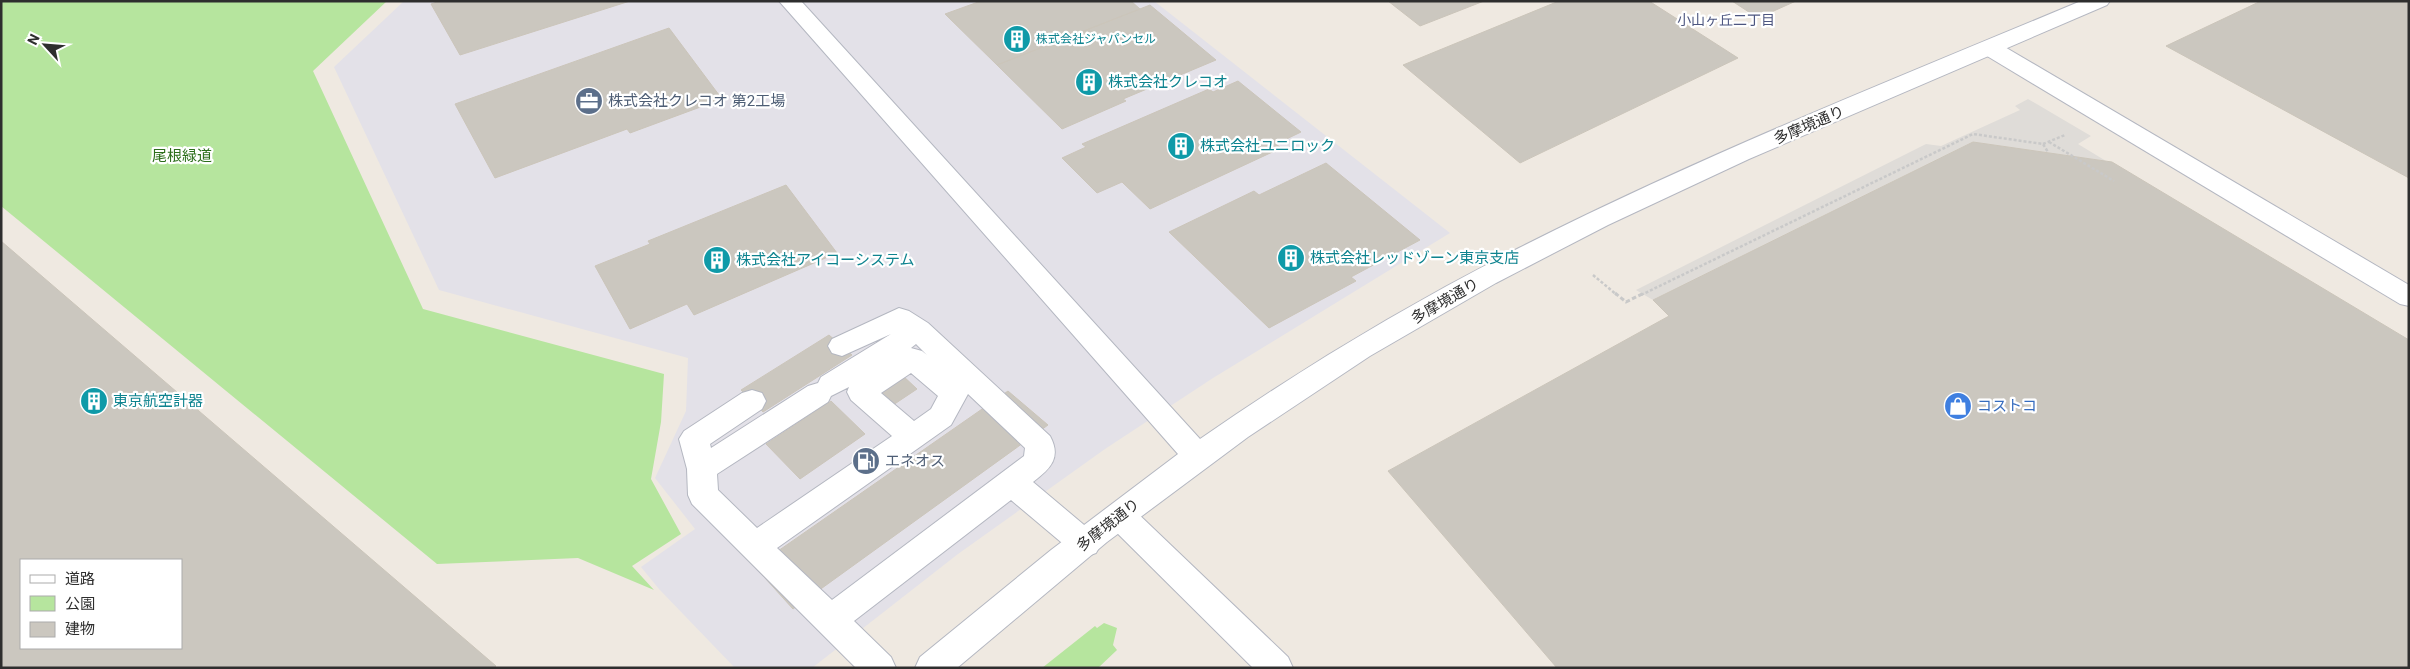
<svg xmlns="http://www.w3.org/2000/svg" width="2410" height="669" viewBox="0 0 2410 669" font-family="Roboto,'Noto Sans JP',sans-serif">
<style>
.industrial{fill:#e3e1e8}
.green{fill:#b6e59e}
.plaza{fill:#dfdcd8}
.building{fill:#cbc7bf;stroke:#cbc5ba;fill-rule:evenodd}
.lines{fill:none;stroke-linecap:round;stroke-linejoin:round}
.lane-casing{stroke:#b4b7c1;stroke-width:2}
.street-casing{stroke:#b4b7c1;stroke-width:2}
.secondary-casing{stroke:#b4b7c1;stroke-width:2}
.path-far1{stroke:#c9c9c9;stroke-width:2.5;stroke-dasharray:3 2;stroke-linecap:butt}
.path{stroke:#c9c9c9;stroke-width:3;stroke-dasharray:4.5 2.5;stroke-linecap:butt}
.lane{fill:#fff;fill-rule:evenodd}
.street{fill:#fff;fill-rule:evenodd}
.secondary{fill:#fff;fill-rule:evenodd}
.labels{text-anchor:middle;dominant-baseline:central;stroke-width:4.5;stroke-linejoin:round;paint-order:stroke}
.far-culture-label{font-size:12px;fill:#0d838f;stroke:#fff;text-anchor:start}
.far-neighbourhood-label{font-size:14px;fill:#4d5680;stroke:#fff}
.culture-label{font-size:15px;fill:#0d838f;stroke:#fff;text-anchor:start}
.service-label{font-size:15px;fill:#4e5e75;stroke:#fff;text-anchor:start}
.street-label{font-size:15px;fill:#2e2e2e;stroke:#fff}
.park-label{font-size:15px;fill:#2c6e1b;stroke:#fff}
.shop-label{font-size:15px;fill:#366cbe;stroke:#fff;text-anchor:start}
</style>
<rect width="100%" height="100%" fill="#efe9e1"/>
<path class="industrial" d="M404,1H1154L1450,233L1213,378L1105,449L958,554L812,668H735L659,589L641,567L695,529L655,478L686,411L688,358L439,290L334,67Z"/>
<path class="green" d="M1,1H387L313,71L423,309L664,374L661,422L651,479L681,534L632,566L654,590L578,558L437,564L1,206Z
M1104,623L1117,628L1113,645L1117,650L1098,668H1042L1095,626L1097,628Z"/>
<path class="plaza" d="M2028,99L2091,136L2078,144L2106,161L1973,142L1653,300L1636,290L1926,144L1941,146L2020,110L2015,106Z"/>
<path class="building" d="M440,1H630L460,55L431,4Z
M981,1H1131L1140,9L997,65L945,14Z
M1388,1H1484L1420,26Z
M1559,1H1649L1738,58L1520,163L1403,65Z
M1732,1H1796L1758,18Z
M2261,1H2409V178L2166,46Z
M1150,5L1216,60L1123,99L1126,101L1062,129L997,65Z
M669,28L722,99L630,133L627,129L495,178L455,104Z
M1238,81L1301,132L1276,144L1281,148L1150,209L1122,182L1097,193L1062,158L1086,147L1082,144L1209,89L1213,92Z
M1973,142L2112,162L2409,340V668H1557L1388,471L1669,316L1653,300Z
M1326,163L1420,240L1351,277L1356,281L1269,328L1169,232L1254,191L1259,195Z
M786,185L837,253L694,315L687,304L630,329L595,266L650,244L648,241Z
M1,241L496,666L494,668H1ZM21,560H181V648H21Z
M829,335L852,355L763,412L741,390Z
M901,374L917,389L893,405L876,391Z
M1008,391L1048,425L793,609L755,567Z
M831,401L865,434L800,479L766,444Z"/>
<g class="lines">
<g class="lane-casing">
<path id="lane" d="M899,308L909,311L928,323L1050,436C1062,458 1050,469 1033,482L1096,535L1101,544L1096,553L1085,557L1074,553L1011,500L854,621L891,657L896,668H856L692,504L688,495L687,469L679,439L684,431L742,393L752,390L762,393L766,401L762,409L710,444L711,448L808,386L818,383L821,377L891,334L842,356L832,353L828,346L832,339ZM916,344L927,355L922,351L911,348ZM911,373L938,396L931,409L914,421L881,393ZM849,387L847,392L851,400L892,436L757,528L718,490L717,474L828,402L831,396ZM968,394L1025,448L1024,456L832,600L777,548L951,425Z
M1120,503L1131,507L1288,657L1293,668H1253L1109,525L1104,516L1109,507Z"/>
</g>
<g class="street-casing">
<path id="street" d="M1990,41L1998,43L2409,285V306L2400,304L1982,53L1979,48L1982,43Z"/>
</g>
<g class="secondary-casing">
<path id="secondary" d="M779,1H801L1200,439C1302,368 1409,304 1519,248C1702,155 1892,80 2081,1H2110L2107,5L1749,159L1608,225L1496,283L1370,356L1248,437L1107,542L957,668H915L920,657L1051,550L1178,454Z"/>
</g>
<path class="path-far1" d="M2049,142L2114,181
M2043,144L2065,135
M1593,275L1617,295
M1641,295L1973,134L2043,144L2048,152"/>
<path class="path" d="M1615,293L1626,302L1644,293"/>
<use href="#lane" class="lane"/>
<use href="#street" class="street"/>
<use href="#secondary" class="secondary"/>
</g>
<defs>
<g id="building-disc" transform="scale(1.4375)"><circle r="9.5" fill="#0f9aa8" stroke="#fff"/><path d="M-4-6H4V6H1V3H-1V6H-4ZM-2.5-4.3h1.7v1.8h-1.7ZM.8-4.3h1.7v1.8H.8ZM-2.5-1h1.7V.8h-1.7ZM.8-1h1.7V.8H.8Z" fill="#fff"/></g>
<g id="office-disc" transform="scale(1.4375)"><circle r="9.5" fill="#5c6f8a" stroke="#fff"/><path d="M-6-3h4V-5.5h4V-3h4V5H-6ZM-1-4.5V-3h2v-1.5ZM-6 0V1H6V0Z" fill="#fff"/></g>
<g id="shop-disc" transform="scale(1.4375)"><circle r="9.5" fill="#3f7fe0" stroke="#fff"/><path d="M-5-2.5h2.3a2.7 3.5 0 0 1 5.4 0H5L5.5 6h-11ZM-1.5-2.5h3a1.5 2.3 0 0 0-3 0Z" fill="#fff"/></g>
<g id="fuel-disc" transform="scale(1.4375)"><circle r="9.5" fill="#5c6f8a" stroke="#fff"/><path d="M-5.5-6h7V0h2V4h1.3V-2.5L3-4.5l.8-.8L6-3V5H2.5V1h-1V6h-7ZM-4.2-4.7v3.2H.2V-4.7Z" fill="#fff"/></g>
</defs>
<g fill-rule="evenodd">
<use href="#building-disc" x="1017" y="39"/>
<use href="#building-disc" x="1089" y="82"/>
<use href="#office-disc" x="589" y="101"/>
<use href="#building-disc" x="1181" y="146"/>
<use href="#building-disc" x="1291" y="258"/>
<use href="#building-disc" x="717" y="260"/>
<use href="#building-disc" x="94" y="401"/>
<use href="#shop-disc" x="1958" y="406"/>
<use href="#fuel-disc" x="866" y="461"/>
</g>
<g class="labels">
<g class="far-culture-label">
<text x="1036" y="39">株式会社ジャパンセル</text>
</g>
<g class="far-neighbourhood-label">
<text x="1726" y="20">小山ヶ丘二丁目</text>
</g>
<g class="culture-label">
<text x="1108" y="82">株式会社クレコオ</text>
<text x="1200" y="146">株式会社ユニロック</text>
<text x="1310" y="258">株式会社レッドゾーン東京支店</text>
<text x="736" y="260">株式会社アイコーシステム</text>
<text x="113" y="401">東京航空計器</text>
</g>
<g class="service-label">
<text x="608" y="101">株式会社クレコオ 第2工場</text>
<text x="885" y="461">エネオス</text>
</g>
<g class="street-label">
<text transform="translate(1809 125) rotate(-23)">多摩境通り</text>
<text transform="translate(1445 301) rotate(-30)">多摩境通り</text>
<text transform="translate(1108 525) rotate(-38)">多摩境通り</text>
</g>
<g class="park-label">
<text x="182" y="156">尾根緑道</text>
</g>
<g class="shop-label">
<text x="1977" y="406">コストコ</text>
</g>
</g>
<rect width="2410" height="669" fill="none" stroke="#2e2e2e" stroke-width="5"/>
<rect x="20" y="559" width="162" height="90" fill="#ffffff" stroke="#ababab"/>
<rect x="30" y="575" width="25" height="8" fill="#ffffff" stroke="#ababab"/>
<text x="65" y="584" font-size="15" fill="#2e2e2e">道路</text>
<rect x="30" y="596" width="25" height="15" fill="#b6e59e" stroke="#ababab"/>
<text x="65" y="609" font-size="15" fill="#2e2e2e">公園</text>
<rect x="30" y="622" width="25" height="15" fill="#cbc7bf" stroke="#ababab"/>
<text x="65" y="634" font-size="15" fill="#2e2e2e">建物</text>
<g transform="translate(45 45) rotate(296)" stroke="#ffffff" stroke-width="4" paint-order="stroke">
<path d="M0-4L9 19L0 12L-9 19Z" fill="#2e2e2e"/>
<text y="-8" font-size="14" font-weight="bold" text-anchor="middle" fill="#2e2e2e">N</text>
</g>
</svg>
